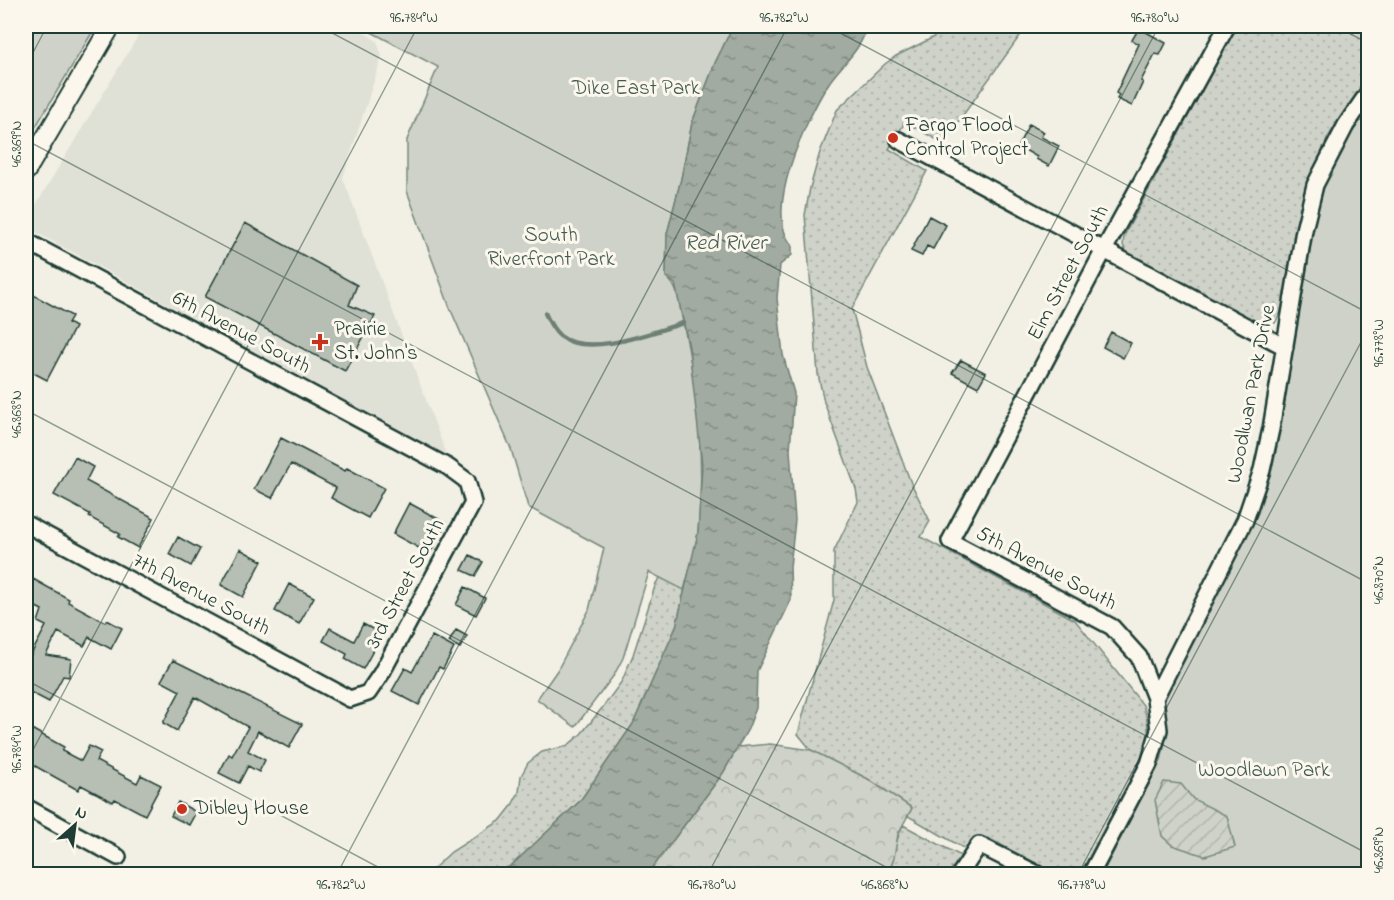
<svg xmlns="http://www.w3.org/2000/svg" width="1394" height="900" viewBox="0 0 1394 900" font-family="'Indie Flower',sans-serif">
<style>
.built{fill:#e0e1d6}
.grass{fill:url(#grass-dots);stroke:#77887e;stroke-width:1.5}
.forest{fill:url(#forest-crowns);stroke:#77887e;stroke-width:1.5}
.park{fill:#cfd2c8;stroke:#77887e;stroke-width:1.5}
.garden{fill:url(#garden-furrows);stroke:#77887e;stroke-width:1.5}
.water{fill:url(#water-ripples);stroke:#6e7f75;stroke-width:1.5}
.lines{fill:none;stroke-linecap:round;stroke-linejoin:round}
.stream{stroke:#6e7f75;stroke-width:4.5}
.building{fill:#b7beb3;stroke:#1f3d34;stroke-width:1.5}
.minor-casing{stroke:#1f3d34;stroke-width:20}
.tertiary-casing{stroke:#1f3d34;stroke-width:22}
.minor{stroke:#fbf7ec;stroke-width:15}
.tertiary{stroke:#fbf7ec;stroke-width:18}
.ticks{fill:none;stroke:#1f3d34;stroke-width:1.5;stroke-opacity:0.45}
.poi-dot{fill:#c8321e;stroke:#fbf7ec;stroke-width:2}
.labels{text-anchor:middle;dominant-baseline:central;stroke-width:6;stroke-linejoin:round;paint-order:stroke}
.park-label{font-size:21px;fill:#425b52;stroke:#fbf7ec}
.poi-label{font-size:21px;fill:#1f3d34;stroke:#fbf7ec;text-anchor:start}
.street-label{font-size:21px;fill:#1f3d34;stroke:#fbf7ec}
.water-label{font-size:22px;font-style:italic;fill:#465e55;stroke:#fbf7ec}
.neatline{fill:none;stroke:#1f3d34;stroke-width:2}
.ticks-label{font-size:15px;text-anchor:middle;fill:#1f3d34}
</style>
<defs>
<pattern id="grass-dots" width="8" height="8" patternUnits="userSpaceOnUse" patternTransform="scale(1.5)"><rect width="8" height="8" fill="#cfd2c8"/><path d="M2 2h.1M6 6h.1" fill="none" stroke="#b1b5ac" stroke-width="1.8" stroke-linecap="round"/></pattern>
<pattern id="forest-crowns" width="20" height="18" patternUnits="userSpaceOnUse" patternTransform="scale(1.5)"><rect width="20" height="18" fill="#cfd2c8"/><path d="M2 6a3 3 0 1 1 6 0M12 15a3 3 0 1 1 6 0" fill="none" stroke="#b1b5ac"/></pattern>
<pattern id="garden-furrows" width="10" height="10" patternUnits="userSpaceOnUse" patternTransform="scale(1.5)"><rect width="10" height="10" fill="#cfd2c8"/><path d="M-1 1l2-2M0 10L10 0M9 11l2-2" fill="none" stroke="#b1b5ac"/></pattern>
<pattern id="water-ripples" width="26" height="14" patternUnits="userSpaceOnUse" patternTransform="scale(1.5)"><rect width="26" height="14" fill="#a2aba1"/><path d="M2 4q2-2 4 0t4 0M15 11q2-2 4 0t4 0" fill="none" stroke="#838c84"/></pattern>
</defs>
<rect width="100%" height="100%" fill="#f2f0e5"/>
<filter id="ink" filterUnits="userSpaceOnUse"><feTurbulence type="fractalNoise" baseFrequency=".0167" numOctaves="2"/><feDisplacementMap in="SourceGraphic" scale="12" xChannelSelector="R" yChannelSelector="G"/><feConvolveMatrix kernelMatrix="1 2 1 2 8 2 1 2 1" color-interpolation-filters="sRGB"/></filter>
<g filter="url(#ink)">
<path class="built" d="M144,26H355L377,41L382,56L343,178L447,456L26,227V221Z"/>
<path class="grass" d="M951,26H1027L943,143L905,122L889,149L927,171L852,309L867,367L911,483L930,521L921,537L1075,620L1143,705C1149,723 1150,737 1145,755L1080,874H1056L988,838C977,838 972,841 965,849L908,816L912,808L868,779L811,750L798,734L834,600V551L858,502L856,489L824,402L818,374L805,215L810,188L820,152L837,110L885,64L896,56L932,38Z
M1242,26H1368V81L1344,111L1327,139L1311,177L1297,222L1285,297L1280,315L1275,323L1264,328L1128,255L1123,245L1124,236L1233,33Z
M698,533L676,627L633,724L580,801L513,864L499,874H428L451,852L500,821L511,807L519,792L521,776L528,763L542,752L567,746L581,734L603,707L622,681L633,655L656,583Z
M903,825L961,856L950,874H888C894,858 895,840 903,825Z"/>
<path class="forest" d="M770,744L811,750L868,779L912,808L898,834L894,858L888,874H648L723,773L738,747Z"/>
<path class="park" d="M26,26H96L26,143Z
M360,26H733L715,63L692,123L681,179L667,234L666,277C680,288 679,306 683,322C698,391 705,461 698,532C696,551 689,571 684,590L649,572L623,658L614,675L575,727L537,699L558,669L589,610L604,548L528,507L511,449L450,308L407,191V140L438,67Z
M1368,109V874H1102L1161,761L1167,733L1163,702L1164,689L1258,513L1275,456L1320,190L1340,150Z"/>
<path class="garden" d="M1164,782L1181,784L1193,799L1227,816L1235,847L1205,856L1172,845L1162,836L1155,800Z"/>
<path class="water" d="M733,26H870C865,31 863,39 859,45C850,60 836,71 827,86C807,118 762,212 792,245V255L780,265L777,298L783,355L794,393L790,450L795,520L790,567L791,600L757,671L756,708L748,729L723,773L648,874H499L513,864L580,801L633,724L676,627L698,533L702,465L689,347L675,284L666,277L667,234L681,179L692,123L715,63Z"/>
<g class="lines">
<path class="stream" d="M545,313C549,322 553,330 560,336C588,358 653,332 683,323"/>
</g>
<path class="building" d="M1139,28L1166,43L1160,55L1155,54L1141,81L1143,82L1132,106L1117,99L1119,95L1116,93L1139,44L1132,40Z
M1029,124L1044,132L1041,137L1059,146L1049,166L1036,159L1037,157L1018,146Z
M929,216L946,225L933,249L927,246L922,256L911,251Z
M245,223L357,285L349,305L375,316L345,371L205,297Z
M26,291L72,316L68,323L75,327L47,380L26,369Z
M1111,332L1131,343L1123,358L1103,347Z
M961,360L986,373L978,387L952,373Z
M281,438L345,471L347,468L384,488L368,518L331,498L336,488L291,464L272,498L254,489Z
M75,457L93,467L86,481L154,518L138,548L118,537L120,534L89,517L90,514L54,495Z
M409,503L446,523L430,554L393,534Z
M178,537L200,549L191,566L169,554Z
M240,549L262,561L243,597L221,585Z
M470,555L483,562L475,576L462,570Z
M33,579L69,599L68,602L105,622L107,620L122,628L111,649L89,637L84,646L58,632L46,655L71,659L69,677L63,676L49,702L26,690V664L46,626L38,622L42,610L26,602V593Z
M289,584L314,597L299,624L275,611Z
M465,587L485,598L476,615L456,605Z
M363,624L382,634L363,669L345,659L347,654L323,641L330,628L354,641Z
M456,630L467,636L460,648L449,642Z
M432,636L454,648L443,669L439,667L419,705L392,691L405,668L412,672Z
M173,660L302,724L289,748L258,731L248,751L265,760L259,772L248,766L239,783L219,773L229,754L232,756L248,727L195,697L177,731L163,723L180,691L161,681Z
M26,726L64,747L62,751L81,761L89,746L101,752L96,761L137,783L141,775L161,785L145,815L115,799L113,802L81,785L78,790L26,761Z
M178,802L196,812L189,825L171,816Z"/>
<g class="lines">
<g class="minor-casing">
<path id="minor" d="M899,140L1285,347
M26,241L448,467L467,481L473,503L381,674L368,693L350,699L26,524
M1155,698L1245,520L1262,470L1271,429L1304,230L1315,185L1346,125L1368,93
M26,807L118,857
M960,874L979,845L1037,874
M1091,874L1149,764L1159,730L1155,698L1139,657L1112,627L950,541L1104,250L1227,26"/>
</g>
<g class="tertiary-casing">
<path id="tertiary" d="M26,171L111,26"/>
</g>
<use href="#minor" class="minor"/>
<use href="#tertiary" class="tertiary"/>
</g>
</g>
<path class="ticks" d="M319,26L1368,583M827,26L1368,313M1335,26L1368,43M26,66L47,26M26,140L1368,854M26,410L899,874M26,680L391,874M26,763L418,26M337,874L788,26M708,874L1159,26M1078,874L1368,329"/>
<g class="poi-dot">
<circle cx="893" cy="138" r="6"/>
<path d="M317 333h6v6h6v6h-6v6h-6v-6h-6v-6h6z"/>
<circle cx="182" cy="809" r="6"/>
</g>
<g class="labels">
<g class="park-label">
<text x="636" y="89">Dike East Park</text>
<text x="551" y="236">South<tspan x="551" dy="24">Riverfront Park</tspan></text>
<text x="1264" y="771">Woodlawn Park</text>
</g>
<g class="poi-label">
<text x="905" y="126">Fargo Flood<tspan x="905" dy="24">Control Project</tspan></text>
<text x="334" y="330">Prairie<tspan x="334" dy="24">St. John's</tspan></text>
<text x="194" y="809">Dibley House</text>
</g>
<g class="street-label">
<text transform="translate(1069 273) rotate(-62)">Elm Street South</text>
<text transform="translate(241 333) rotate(28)">6th Avenue South</text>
<text transform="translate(1252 394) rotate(-79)">Woodlwan Park Drive</text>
<text transform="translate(1046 569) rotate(28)">5th Avenue South</text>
<text transform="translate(406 584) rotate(-62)">3rd Street South</text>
<text transform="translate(201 595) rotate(28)">7th Avenue South</text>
</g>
<g class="water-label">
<text x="725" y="244">Red River</text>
</g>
</g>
<rect width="1394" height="900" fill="none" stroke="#fbf7ec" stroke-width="66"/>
<g transform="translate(75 825) rotate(28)" stroke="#fbf7ec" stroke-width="4.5" paint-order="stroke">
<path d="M0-4.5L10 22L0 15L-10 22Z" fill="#1f3d34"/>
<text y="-9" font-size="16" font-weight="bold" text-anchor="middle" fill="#1f3d34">N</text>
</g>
<rect x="33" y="33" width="1328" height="834" class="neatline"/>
<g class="ticks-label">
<text x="414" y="22">96.784°W</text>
<text x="784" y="22">96.782°W</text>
<text x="1155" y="22">96.780°W</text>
<text transform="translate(16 144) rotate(-90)" y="5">46.869°N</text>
<text transform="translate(1378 343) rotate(-90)" y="5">96.778°W</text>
<text transform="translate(16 414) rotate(-90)" y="5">46.868°N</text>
<text transform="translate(1378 580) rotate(-90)" y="5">46.870°N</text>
<text transform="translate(16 749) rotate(-90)" y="5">96.784°W</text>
<text transform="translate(1378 850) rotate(-90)" y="5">46.869°N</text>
<text x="341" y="889">96.782°W</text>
<text x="712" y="889">96.780°W</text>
<text x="885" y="889">46.868°N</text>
<text x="1082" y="889">96.778°W</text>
</g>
</svg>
